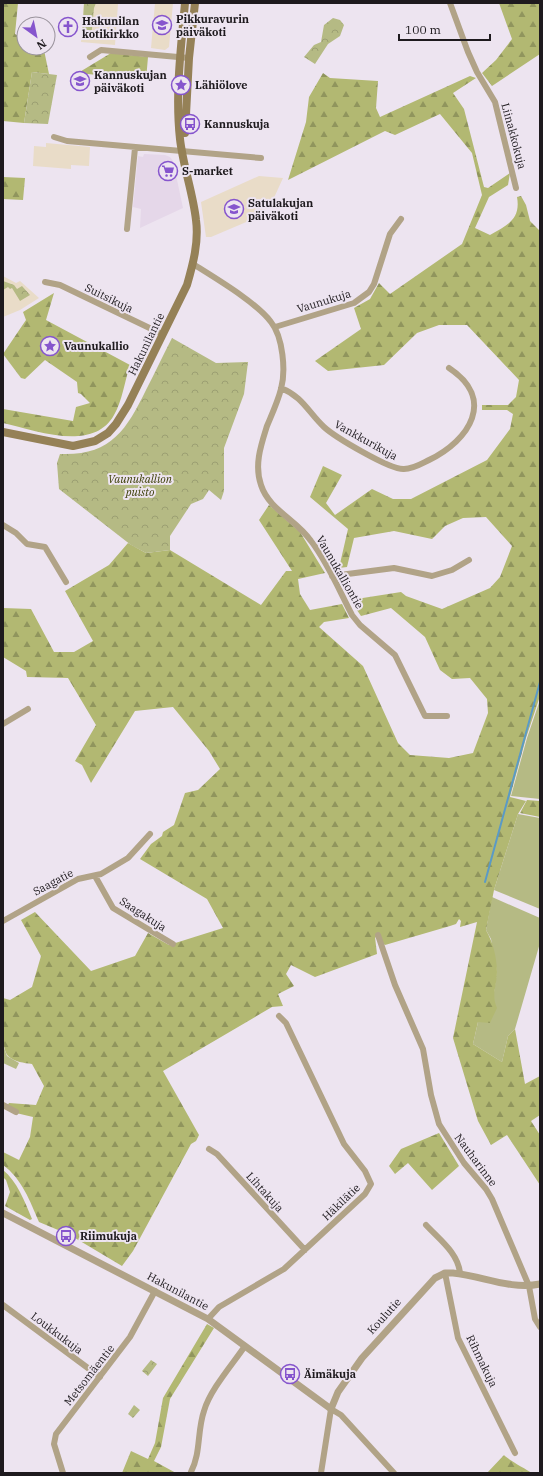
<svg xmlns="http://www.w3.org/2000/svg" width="543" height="1476" viewBox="0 0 543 1476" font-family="'IBM Plex Serif',serif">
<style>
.built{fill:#e5d7e9}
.education{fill:#e9dcc8}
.green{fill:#b5ba84}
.forest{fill:url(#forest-firs)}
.park{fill:url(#park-crowns)}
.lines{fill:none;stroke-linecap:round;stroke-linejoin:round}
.stream{stroke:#5a9ac6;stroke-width:2}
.minor{stroke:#b1a387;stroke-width:6}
.tertiary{stroke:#b1a387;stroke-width:7}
.secondary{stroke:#958157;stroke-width:8}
.labels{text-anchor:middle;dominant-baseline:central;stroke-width:4;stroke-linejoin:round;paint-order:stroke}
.poi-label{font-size:11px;font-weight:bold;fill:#1e1a1e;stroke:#ede4f0;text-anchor:start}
.street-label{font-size:11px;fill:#1e1a1e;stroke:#ede4f0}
.park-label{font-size:11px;font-style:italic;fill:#3a3d04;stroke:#ede4f0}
</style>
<defs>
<pattern id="forest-firs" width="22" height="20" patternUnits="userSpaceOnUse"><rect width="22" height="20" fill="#b2b872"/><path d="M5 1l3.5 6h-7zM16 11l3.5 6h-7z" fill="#90955d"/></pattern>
<pattern id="park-crowns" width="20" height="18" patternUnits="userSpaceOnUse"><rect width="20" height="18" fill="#b5ba84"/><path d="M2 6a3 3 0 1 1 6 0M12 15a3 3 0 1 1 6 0" fill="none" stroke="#9b9f72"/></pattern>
</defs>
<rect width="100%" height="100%" fill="#ede4f0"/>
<path class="built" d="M144,154L165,155L170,157L173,161L183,208L140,228L141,209L133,207L138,156L143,157Z"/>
<path class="education" d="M84,3H123L118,4L115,45L81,42Z
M155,3H173L169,47L165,50L151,48Z
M46,143L90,147L89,166L71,165V169L33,166L34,146L46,147Z
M259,176L283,178L273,200L259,216L251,220L211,237H206L201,202Z
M3,276L16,283L20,281L39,298L20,310L3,317Z"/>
<path class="green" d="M540,700V799L511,796L527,738Z
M518,814L540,818V909L494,890Z
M492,897L540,918V943L515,1029L508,1036L502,1062L473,1044L478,1022L493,999L497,972L491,939L486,930Z"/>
<path class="forest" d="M3,3H18L15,34L24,39V48L44,50L49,74L32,72L24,123L3,121Z
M499,3H540V54L492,86L482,73L496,60L512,39Z
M111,53L148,57L146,80L78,73Z
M323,73L330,78L378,81L376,108L380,117L470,76L476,78L453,93L464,109L484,187L488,188L510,173L508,185L489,197L475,228L490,235C507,225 521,220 517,197L521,196L526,205L530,221L540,231V696L526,738L510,797L526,801L518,814L494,890L486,930C493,942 497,958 497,972C497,986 491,994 497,1008L490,1023L478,1022L473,1044L502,1062L508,1036L515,1029L525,1084L540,1076V1115L531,1121L540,1135V1185L507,1135L491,1145L478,1121L453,1038L477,922L460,927L461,921L459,919L456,924L450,926L385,945L375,937L377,954L315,977L291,965L286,974L294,986L278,994L283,1006L272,1007L163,1071L199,1135L196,1141L191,1144L133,1251L122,1266L70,1235L39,1222C30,1201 22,1179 3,1165V1152L19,1160L30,1137L33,1117L16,1113L6,1108L9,1103L36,1105L44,1086L32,1064C24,1063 15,1062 8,1056C0,1048 3,1010 3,998L10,1000L32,987L41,956L21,920L35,912L91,971L135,956L148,933L169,945L223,928L207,899L140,859L151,844L162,836L163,832L174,825L185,793L198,790L220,769L209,751L173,707L135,711L91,783L82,765L75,761L96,725L68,678L27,677L26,671L3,657V608L31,609L54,652H74L93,641L65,591L109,565L128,543L146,553L170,550L261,605L286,571H292L259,520L269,505L300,532L325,573L298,579L300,594L310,610L342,604L349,618L324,622L319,627L363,666L398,743L410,755L449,758L473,753L488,713L487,699L470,678L452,679L440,670L425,637L391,608L361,616L350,600L401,592L406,596L442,609L490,588L500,577L512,546L486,517L463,518L445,526L432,539L394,531L354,538L347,567L339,568L348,529L310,497L323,466L342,475L326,503L335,515L372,489L393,499H411L487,460L510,429L513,414L507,410H482V405H508L516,397L519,380L467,325H439L417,333L384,365L328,371L315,361L361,329L354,308L370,299L379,283L390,294L462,244L482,195L472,153L440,114L395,135L385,131L288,180L306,122L309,97Z
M3,177L25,178L23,200L3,199Z
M54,293L46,320L130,365C125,380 122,402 114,415C93,453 35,430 3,423V409L73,421L76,407L90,403L81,394L78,393L77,382L45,360L25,379L21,378L3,354L26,320L23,312Z
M527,800L540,801V817L520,813Z
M439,1133L459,1166L432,1190L408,1163L395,1174L389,1166L401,1149Z
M3,1170C17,1181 25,1202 32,1219L30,1220L5,1206L10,1192L6,1180L3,1177Z
M207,1324L214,1328L170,1399L161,1447L154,1461L176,1473H122L131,1451L148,1459L155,1443L163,1398Z
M504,1455C507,1459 526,1469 532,1473H487Z"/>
<path class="park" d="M84,3H96L94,8L91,39L82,38Z
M333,18L340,20L344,25L340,36L328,44L315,64L304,57L314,45L321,42L324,25Z
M32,72L57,75L48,124L24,123Z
M3,281L14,285L17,289L22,286L30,295L20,301L12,288L10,289L8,287L3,290Z
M172,338L216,363L248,362L244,394L224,448V491L221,500L209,490L203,499L191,504L170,536V550L146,553L131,545L59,489L57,463L60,454C110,456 126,431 146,390C155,373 163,355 172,338Z
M3,1045L7,1056L19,1063L16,1069L3,1063Z
M151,1360L157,1364L148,1376L142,1371Z
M134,1405L140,1410L133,1418L128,1414Z"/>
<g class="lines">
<path class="stream" d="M485,882L540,682"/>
<path class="minor" d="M450,3L468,52L477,72L495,102L516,188
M90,57L101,50L189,58
M54,137L67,141L261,158
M127,229L135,148
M193,264C215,278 256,302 271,322C283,337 286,371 281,389C278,401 272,414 267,426C261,445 254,465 261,485C269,510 297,520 311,541C328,563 339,590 352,615L360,625L395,655L425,716H447
M45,282L60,285L162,334
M275,327L354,303L369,292L374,284L390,234L401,219
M281,388C303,397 308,412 324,427C335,437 390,470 404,469C413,469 421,464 429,460C470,440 496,399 449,368
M3,525L16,533L27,544L45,547L66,582
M332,576L394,568L432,576L452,570L469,560
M3,724L28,709
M95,876L113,908L173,944
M3,921L78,879L101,874L128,858L150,834
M378,935L395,985L423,1049L431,1095L439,1124L464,1163L486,1189L492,1199L529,1286L535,1319L540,1327
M3,1105L16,1112
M209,1149L217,1154L305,1250
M426,1225C440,1240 458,1253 460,1273
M445,1273L458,1338L515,1453
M3,1305L100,1377
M208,1319L219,1307L284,1269L365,1194L371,1184L365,1171L344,1144L286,1023L279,1016
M191,1472C201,1453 197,1431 204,1411C210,1390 232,1365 245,1346
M63,1473L54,1444L56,1434L130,1337L155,1291
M321,1473L331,1409L341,1415L394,1473"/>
<path class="tertiary" d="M3,1213L208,1319L331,1409L338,1392L362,1358L435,1278L445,1273H453C483,1276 510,1290 540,1284"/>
<path class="secondary" d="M185,133L189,58L195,3
M3,432L73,446L95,441L108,433L116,424L128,405L187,285C193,264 199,242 196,220C193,193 183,166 180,139C175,94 181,48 185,3"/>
</g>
<defs>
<g id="school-ring" transform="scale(1)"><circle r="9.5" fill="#ede4f0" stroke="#8655cd" stroke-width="1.5"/><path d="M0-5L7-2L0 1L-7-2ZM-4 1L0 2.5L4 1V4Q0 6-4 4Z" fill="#8655cd"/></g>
<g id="church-ring" transform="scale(1)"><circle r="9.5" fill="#ede4f0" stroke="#8655cd" stroke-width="1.5"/><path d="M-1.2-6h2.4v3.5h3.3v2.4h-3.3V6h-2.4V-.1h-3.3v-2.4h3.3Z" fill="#8655cd"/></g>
<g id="sight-ring" transform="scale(1)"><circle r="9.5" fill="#ede4f0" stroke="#8655cd" stroke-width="1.5"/><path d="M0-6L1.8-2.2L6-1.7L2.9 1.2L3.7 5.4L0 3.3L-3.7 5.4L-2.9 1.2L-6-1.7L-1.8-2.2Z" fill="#8655cd"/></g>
<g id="bus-ring" transform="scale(1)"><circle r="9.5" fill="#ede4f0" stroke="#8655cd" stroke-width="1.5"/><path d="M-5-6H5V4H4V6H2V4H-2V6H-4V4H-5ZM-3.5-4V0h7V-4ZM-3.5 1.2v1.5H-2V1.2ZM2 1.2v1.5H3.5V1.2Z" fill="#8655cd"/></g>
<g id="supermarket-ring" transform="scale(1)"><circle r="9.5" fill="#ede4f0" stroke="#8655cd" stroke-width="1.5"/><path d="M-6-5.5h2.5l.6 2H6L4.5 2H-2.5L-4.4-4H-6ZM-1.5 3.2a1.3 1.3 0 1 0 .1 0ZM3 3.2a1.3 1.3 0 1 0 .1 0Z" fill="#8655cd"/></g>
</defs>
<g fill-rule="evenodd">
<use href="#school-ring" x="162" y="25"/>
<use href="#church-ring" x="68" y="27"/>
<use href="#school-ring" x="80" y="81"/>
<use href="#sight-ring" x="181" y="85"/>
<use href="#bus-ring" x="190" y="124"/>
<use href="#supermarket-ring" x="168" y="171"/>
<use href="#school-ring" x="234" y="209"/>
<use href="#sight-ring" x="50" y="346"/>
<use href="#bus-ring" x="66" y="1236"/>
<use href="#bus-ring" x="290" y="1374"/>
</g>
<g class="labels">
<g class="poi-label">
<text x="176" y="19">Pikkuravurin<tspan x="176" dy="13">päiväkoti</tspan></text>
<text x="82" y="21">Hakunilan<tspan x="82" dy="13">kotikirkko</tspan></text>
<text x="94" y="75">Kannuskujan<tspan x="94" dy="13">päiväkoti</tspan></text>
<text x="195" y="85">Lähiölove</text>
<text x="204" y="124">Kannuskuja</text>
<text x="182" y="171">S-market</text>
<text x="248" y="203">Satulakujan<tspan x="248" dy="13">päiväkoti</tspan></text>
<text x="64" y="346">Vaunukallio</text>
<text x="80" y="1236">Riimukuja</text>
<text x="304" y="1374">Äimäkuja</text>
</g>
<g class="street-label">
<text transform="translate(514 136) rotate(75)">Liinakkokuja</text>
<text transform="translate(109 298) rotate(26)">Suitsikuja</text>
<text transform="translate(324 301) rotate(-17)">Vaunukuja</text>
<text transform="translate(146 344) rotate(-64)">Hakunilantie</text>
<text transform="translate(366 440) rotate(29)">Vankkurikuja</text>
<text transform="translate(340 572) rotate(60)">Vaunukalliontie</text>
<text transform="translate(53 882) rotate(-28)">Saagatie</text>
<text transform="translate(143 914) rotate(33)">Saagakuja</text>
<text transform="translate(476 1160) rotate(53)">Nauharinne</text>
<text transform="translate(265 1192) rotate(48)">Lihtakuja</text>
<text transform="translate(341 1202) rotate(-44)">Häkilätie</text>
<text transform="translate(178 1291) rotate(28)">Hakunilantie</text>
<text transform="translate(384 1316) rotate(-48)">Koulutie</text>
<text transform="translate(57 1333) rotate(37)">Loukkukuja</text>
<text transform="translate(482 1361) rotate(64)">Rihmakuja</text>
<text transform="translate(89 1375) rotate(-52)">Metsomäentie</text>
</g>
<g class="park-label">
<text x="140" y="479">Vaunukallion<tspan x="140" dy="13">puisto</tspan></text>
</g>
</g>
<rect width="543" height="1476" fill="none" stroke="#1e1a1e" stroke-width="8"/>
<g transform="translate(36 36) rotate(147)"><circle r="19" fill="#ede4f0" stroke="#9a939c"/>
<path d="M0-3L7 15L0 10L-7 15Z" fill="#8655cd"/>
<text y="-6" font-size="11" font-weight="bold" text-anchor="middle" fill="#1e1a1e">N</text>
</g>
<path d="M399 34v6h91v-6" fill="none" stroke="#1e1a1e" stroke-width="2"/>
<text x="405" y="34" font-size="12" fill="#1e1a1e" stroke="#ede4f0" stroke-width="3" paint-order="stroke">100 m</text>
</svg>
